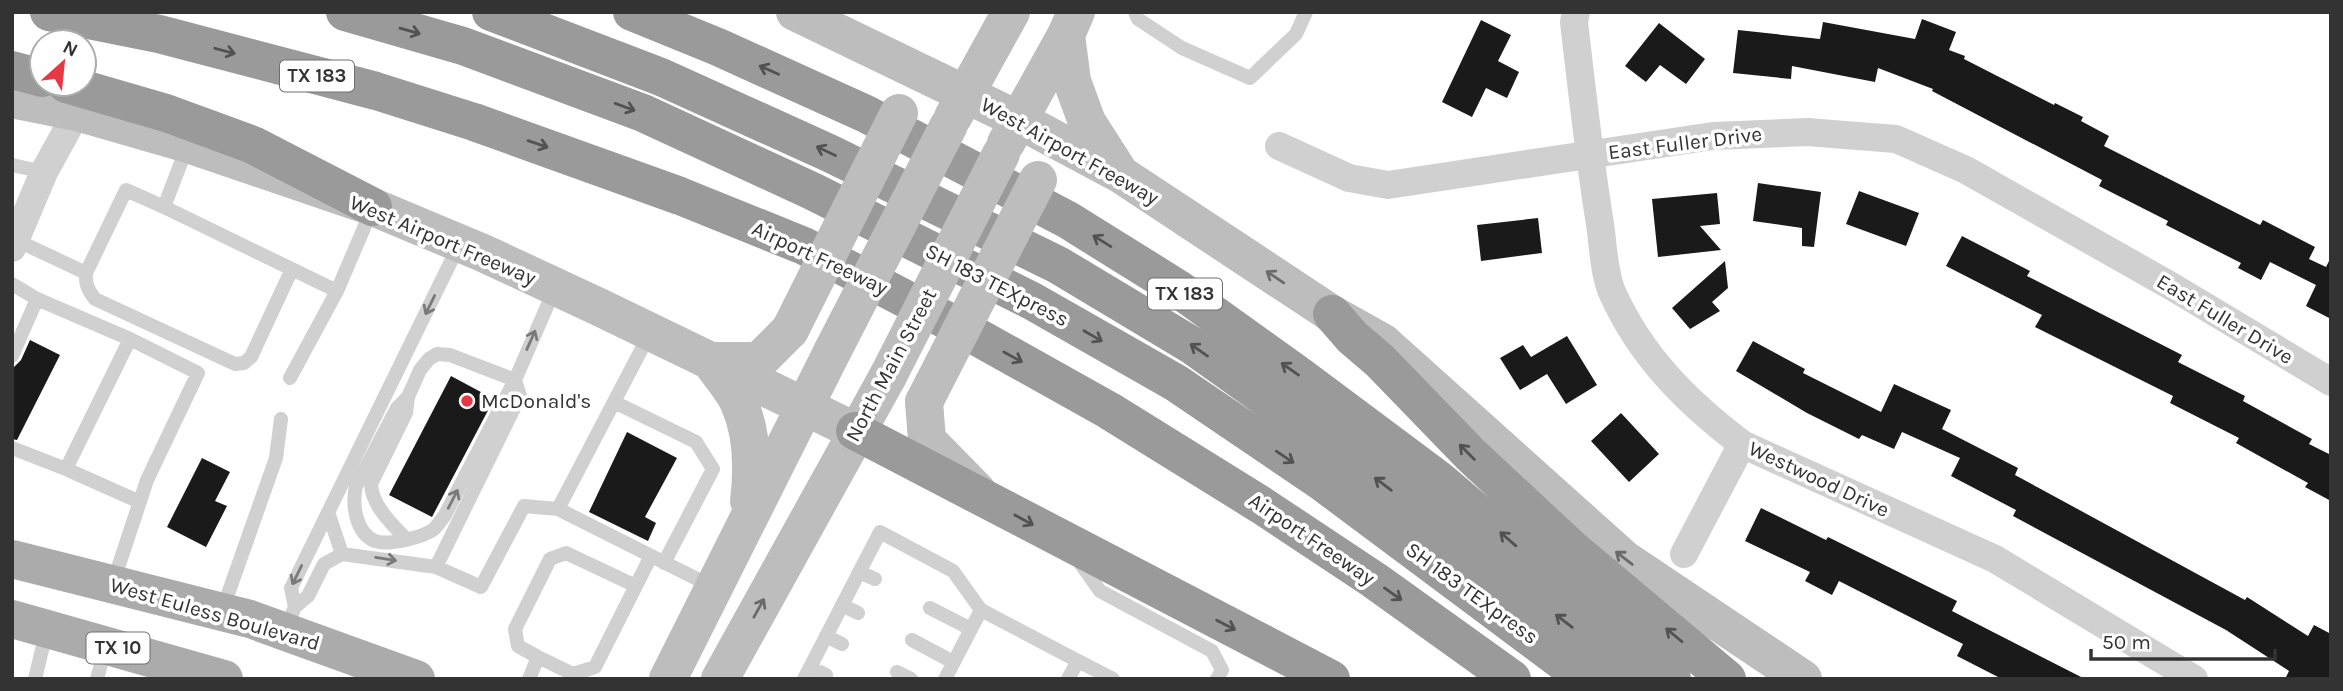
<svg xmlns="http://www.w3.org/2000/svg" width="2343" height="691" viewBox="0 0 2343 691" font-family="Karla,sans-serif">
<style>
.building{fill:#1a1a1a}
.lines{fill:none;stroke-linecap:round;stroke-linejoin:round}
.lane{stroke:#d0d0d0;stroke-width:14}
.street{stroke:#d0d0d0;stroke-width:28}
.secondary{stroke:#bdbdbd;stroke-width:38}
.primary{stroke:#ababab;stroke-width:38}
.highway{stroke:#9a9a9a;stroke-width:38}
.secondary-bridge{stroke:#bdbdbd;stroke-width:38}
.oneway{stroke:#525252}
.oneway2{stroke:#6a6a6a}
.oneway3{stroke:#7a7a7a}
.poi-dot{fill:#e63946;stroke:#fff;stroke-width:2.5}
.labels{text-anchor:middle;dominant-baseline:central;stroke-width:7;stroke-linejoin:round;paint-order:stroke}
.shield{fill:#fff;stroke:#707070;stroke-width:2}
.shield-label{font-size:19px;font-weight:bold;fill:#333}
.street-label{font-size:21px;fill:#333;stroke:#fff}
.poi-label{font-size:21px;fill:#333;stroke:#fff;text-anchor:start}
</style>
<rect width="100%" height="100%" fill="#fff"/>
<path class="building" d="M1922,19L1956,32L1949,50L1965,56L1964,59L2054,105L2055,103L2083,117L2081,121L2109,136L2104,146L2260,225L2263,220L2315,247L2309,259L2326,267L2331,257V319L2306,306L2316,285L2270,262L2261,280L2238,268L2241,263L2166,225L2168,221L2099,186L2102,180L1932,91L1933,89L1878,68L1875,82L1792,66L1791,79L1733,73L1738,30L1820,39L1823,22L1915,39Z
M1481,20L1511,35L1498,61L1519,72L1507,98L1486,88L1472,117L1442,102Z
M1659,23L1705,59L1686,84L1660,65L1646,82L1625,66Z
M1758,183L1821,192L1814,247L1802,246V228L1753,221Z
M1859,191L1919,213L1906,246L1846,224Z
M1717,193L1720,224L1700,226L1721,250L1658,257L1652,199Z
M1538,218L1542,253L1481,261L1477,225Z
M1962,236L2030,271L2027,276L2182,355L2178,362L2245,396L2243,401L2312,439L2309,444L2331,455V501L2305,487L2308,483L2236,443L2239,438L2170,403L2173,396L2035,327L2042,315L1946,266Z
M1725,261L1728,288L1712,302L1720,311L1690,329L1672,308Z
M1567,336L1597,385L1566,404L1547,374L1520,390L1500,358L1523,345L1531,357Z
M30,340L60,355L17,440L12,439V369L21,360Z
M1753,341L1805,369L1803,373L1881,412L1894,384L1951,410L1942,429L2018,468L2015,475L2245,600L2247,597L2308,636L2314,625L2331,634V679H2285L2289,671L2226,630L2013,516L2016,510L1951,476L1960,458L1902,432L1894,449L1862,435L1859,439L1807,413L1736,371Z
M451,376L494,399L432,517L389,495Z
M1621,413L1659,454L1629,482L1591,441Z
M627,432L677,458L645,517L656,523L648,541L589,512Z
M202,458L230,472L215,501L227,506L206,547L167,527Z
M1761,508L1826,540L1828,537L1957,601L1952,611L2085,679H2002L1957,656L1963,644L1839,581L1832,595L1805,581L1810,572L1745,541Z"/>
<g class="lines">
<path class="lane" d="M1135,12L1138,19L1182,48L1250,78L1296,34L1306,12
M12,165L44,172
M164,207L337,291L373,207
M16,240L86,273L126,190L164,207L187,147
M86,273C85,284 88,290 95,299L235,364L244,363L251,357L292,269
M12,284L37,299L130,339L198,373L147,480L113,583
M12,356L37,299
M290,378L337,291
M614,402L696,442L713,469L664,563
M12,448L66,469L130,339
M66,469L140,502
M558,509L713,587
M328,512L342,554
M406,539C392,524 372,506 371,484L406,413L408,397L420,370L429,359L437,354L450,355L515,380L445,515C442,519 438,525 434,529C424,537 388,546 375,541C355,533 352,503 356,486L397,408L408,397
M1078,560L1100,591L1212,651L1222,670L1217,679
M436,567L481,587L524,506L558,509L649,335
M859,572L875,579
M842,605L858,613
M295,607L291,588L459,245
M930,608L971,629
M222,611L276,458L281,419
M285,630L295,607L308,596L324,564L342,554L436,567L520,396L515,380L555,288
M826,636L842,644
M912,640L953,662
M538,657L518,646L515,629L550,559L566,553L636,586
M810,667L826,675
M897,672L911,679
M35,679L47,629
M97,679L106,646
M529,679L538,657L573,674L595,667L651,556
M804,679L880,532L953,571L981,610L1078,661
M945,679L981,610
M1068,679L1078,661L1113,679"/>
<path class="street" d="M1576,12L1574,22C1582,90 1589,157 1600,224C1603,244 1604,274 1612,292C1641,357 1687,402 1742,444L1995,559L2194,679
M1279,146L1349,178L1388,185L1713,136L1807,132L1896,139L1966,170L2171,286L2331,382
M12,248L44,172L77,112
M1684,554L1742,444"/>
<path class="secondary" d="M795,12L1019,120L1120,174L1332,314L1382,342L1624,559L1803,679
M1066,35L1072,81L1087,122L1119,172
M12,99L77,112L188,144L373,207L483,253L599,307L855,431
M953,117L1011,12
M1006,143L1066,35L1076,12
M715,361H759L790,330
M711,362C720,375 733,389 739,403C753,434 753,468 749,501
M924,402L927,440L977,491
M668,679L833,350
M720,679L888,376"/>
<path class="primary" d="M12,559L250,619L416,679
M12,619L224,679"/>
<path class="highway" d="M49,12L159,34L376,91L474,122L680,196L804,246L963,329L1108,410L1261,505L1374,580L1512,679
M345,12L463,46L643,113L812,191L1032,301L1176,383L1322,482L1586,679
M491,12L661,77L829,153L1058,265L1193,346L1350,458L1637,679
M632,12L718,47L866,114L1068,220L1177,288L1301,377L1439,480L1672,679
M12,70L42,78
M66,84L166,113L253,145L373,207
M1332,314L1352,337L1380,361L1471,455L1571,548L1727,679
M855,431L1331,679"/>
<path class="secondary-bridge" d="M790,330L899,113
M833,350L949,125
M888,376L1001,154
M924,402L1038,180"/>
</g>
<defs><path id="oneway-shaft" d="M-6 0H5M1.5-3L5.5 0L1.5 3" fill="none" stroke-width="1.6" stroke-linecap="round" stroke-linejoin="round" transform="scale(1.75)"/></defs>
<g class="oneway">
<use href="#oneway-shaft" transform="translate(410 31) rotate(16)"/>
<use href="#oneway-shaft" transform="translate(225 51) rotate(15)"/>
<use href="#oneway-shaft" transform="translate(769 70) rotate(-156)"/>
<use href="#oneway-shaft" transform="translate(625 107) rotate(20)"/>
<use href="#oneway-shaft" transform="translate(538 144) rotate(19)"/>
<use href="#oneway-shaft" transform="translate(826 151) rotate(-155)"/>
<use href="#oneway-shaft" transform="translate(1102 241) rotate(-148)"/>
<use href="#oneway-shaft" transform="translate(1093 336) rotate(30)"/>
<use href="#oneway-shaft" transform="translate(1199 350) rotate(-145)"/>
<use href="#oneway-shaft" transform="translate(1013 357) rotate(29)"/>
<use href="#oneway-shaft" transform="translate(1290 369) rotate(-145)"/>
<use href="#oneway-shaft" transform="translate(1467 452) rotate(-135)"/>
<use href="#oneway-shaft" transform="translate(1285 457) rotate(34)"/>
<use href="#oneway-shaft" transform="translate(1383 484) rotate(-143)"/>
<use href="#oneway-shaft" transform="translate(1024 520) rotate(29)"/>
<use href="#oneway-shaft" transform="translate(1508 539) rotate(-139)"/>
<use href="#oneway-shaft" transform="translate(1393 594) rotate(35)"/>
<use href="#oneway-shaft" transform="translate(1564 621) rotate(-142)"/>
<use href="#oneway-shaft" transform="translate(1226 625) rotate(27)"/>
<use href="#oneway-shaft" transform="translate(1674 635) rotate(-140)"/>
</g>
<g class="oneway2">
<use href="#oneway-shaft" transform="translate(1275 277) rotate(-146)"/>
<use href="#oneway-shaft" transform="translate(1624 558) rotate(-142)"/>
<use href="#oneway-shaft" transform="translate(759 608) rotate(-61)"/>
</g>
<g class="oneway3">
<use href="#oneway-shaft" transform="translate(430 305) rotate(116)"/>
<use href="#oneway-shaft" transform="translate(531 340) rotate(-66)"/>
<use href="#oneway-shaft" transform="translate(453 499) rotate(-63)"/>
<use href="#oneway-shaft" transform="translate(386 559) rotate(9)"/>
<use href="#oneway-shaft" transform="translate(297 575) rotate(116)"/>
</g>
<circle class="poi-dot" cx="467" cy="401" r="7"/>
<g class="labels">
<g class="shield">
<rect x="280" y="60.5" width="74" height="31" rx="5"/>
<rect x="1148" y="278.5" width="74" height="31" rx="5"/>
<rect x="86.5" y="632.5" width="63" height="31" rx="5"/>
</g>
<g class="shield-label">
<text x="317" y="76">TX 183</text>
<text x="1185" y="294">TX 183</text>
<text x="118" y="648">TX 10</text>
</g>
<g class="street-label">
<text transform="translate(1685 143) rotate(-7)">East Fuller Drive</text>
<text transform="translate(1070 151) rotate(29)">West Airport Freeway</text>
<text transform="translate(443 240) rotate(23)">West Airport Freeway</text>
<text transform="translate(820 258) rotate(25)">Airport Freeway</text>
<text transform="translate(997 285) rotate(27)">SH 183 TEXpress</text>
<text transform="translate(2225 319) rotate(31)">East Fuller Drive</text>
<text transform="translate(891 365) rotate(-62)">North Main Street</text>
<text transform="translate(1819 479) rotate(25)">Westwood Drive</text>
<text transform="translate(1312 539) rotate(34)">Airport Freeway</text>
<text transform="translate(1472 593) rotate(36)">SH 183 TEXpress</text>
<text transform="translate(215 614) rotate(16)">West Euless Boulevard</text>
</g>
<g class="poi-label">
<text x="481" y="401">McDonald's</text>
</g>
</g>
<rect width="2343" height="691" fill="none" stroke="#333333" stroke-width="28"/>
<g transform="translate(63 63) rotate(27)"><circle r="33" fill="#ffffff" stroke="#adadad" stroke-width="2"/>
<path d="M0-5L12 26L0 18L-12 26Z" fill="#e63946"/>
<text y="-10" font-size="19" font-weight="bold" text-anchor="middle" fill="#333333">N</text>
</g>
<path d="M2091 649v10h184v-10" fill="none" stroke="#333333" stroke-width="3.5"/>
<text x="2102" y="649" font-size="21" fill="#333333" stroke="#ffffff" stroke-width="5" paint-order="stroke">50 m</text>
</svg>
